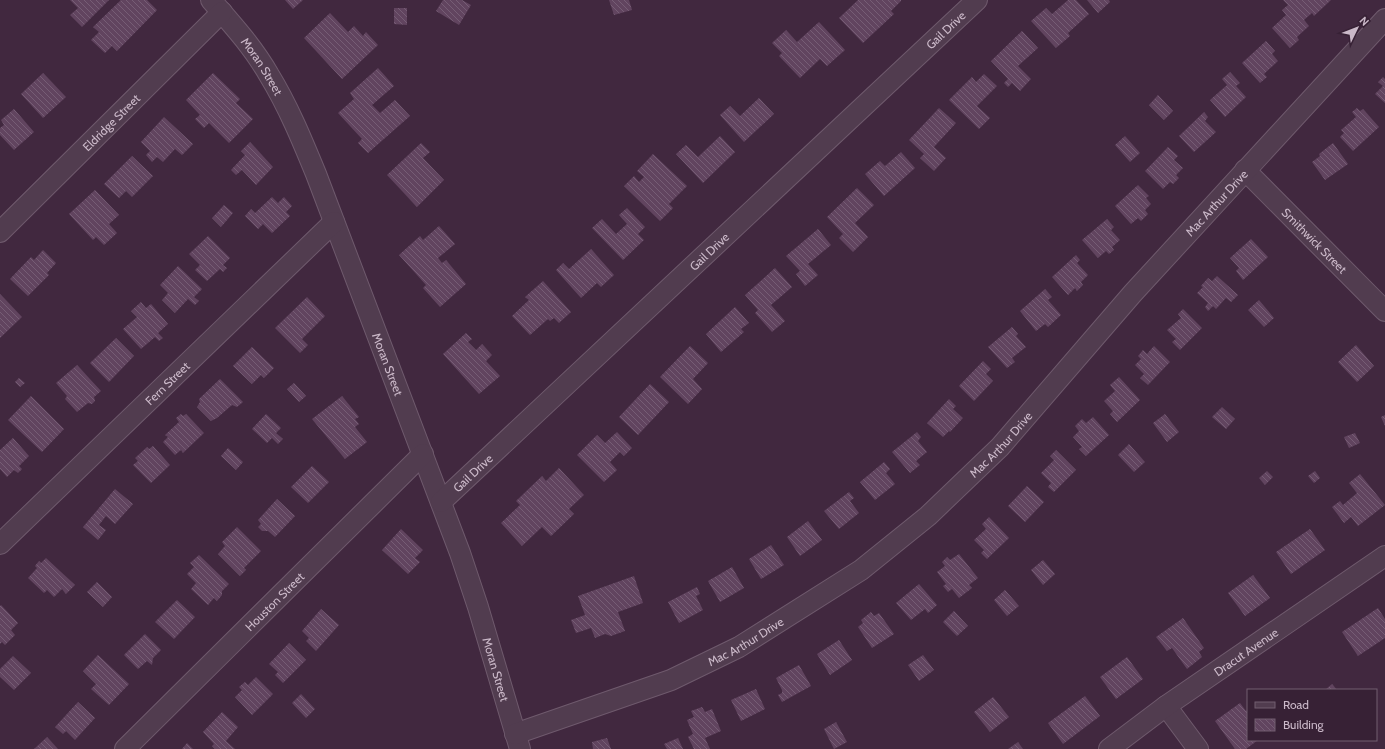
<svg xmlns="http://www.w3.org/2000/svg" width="1385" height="749" viewBox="0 0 1385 749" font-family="Cabin,sans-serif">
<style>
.building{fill:url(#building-back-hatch)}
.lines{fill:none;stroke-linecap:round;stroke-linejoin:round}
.minor-casing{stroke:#6f5a6d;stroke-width:22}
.minor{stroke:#513c4f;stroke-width:20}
.labels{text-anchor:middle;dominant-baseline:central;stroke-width:3;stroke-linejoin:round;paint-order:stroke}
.street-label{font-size:12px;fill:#cbb9c9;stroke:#372135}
</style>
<defs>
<pattern id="building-back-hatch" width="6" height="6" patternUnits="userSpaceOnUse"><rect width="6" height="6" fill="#61445f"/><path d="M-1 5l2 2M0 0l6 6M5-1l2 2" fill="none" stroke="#765d75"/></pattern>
</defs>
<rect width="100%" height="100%" fill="#41283f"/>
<path class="building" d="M70,0H109L82,27L70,15L78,8Z
M121,0H147L157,10L117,51L112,46L105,53L91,40L99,32L93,27Z
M285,0H303L293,9Z
M443,0H462L471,5L459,25L436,11Z
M609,0H629L632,10L614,15Z
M858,0H901V1L891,11L894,14L863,43L839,18Z
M1068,0H1076L1089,14L1068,33L1070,36L1056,48L1031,21L1046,8L1052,14Z
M1087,0H1109L1110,2L1098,13Z
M1283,0H1331L1314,16L1312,13L1304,20L1309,26L1297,37L1299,40L1290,48L1272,28L1286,15L1282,10L1288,5Z
M394,8H407V25L394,24Z
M330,13L348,32L354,26L363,36L366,32L378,45L342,79L304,38Z
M819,22L845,50L827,66L820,59L800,78L779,56L782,53L772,43L786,30L797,42Z
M1022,31L1038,48L1018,66L1031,79L1020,91L1012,83L1008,87L1004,83L1008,79L991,61Z
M1266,41L1275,51L1272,54L1278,61L1264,74L1267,77L1260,83L1242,63Z
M378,68L394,86L372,105L380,113L395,100L410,116L368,153L358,143L362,139L338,113L354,99L350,93Z
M1230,72L1240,83L1236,86L1246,97L1225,117L1210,100L1227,85L1222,79Z
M43,73L66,97L43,118L21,94Z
M213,73L240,99L236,103L253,119L229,143L209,123L204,128L195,119L200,115L186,100Z
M984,74L997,86L977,106L990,118L979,129L949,100L972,77L976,82Z
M1383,77L1385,79V103L1375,94L1383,86L1378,82Z
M1158,95L1173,111L1164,120L1149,105Z
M759,98L774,114L744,142L720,115L730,106L740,116Z
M939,108L956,123L934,147L946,158L934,171L920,158L924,154L909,140Z
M1357,108L1360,111L1363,109L1379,127L1353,151L1340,137L1344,133L1341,130L1356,117L1352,112Z
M14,109L34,132L14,150L0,135V128L4,125L1,120Z
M1204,112L1208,117L1205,121L1216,132L1194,152L1179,136Z
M164,117L193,144L182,155L175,149L163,162L157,157L152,162L146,155L150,151L141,142Z
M720,136L735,152L703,183L676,154L686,145L698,157Z
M1125,136L1140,153L1130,162L1115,145Z
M250,142L273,167L256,185L242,170L236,175L231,170L245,155L241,151Z
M421,143L430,152L423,158L444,180L417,207L387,175Z
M1333,143L1348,164L1325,180L1312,162L1320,156L1319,154Z
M1168,147L1178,156L1174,160L1183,168L1176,175L1179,178L1173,184L1170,182L1163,189L1145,171Z
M901,152L915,168L884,196L865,174L880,161L885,166Z
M653,154L687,186L669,204L673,208L660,221L624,186L634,176L639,182L644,177L637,171Z
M132,156L153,176L132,197L126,191L119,198L104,184Z
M1138,185L1149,196L1146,198L1151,204L1145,210L1148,214L1141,221L1138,218L1131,224L1115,206Z
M857,188L874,205L855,223L868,237L853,252L839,238L843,234L827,217Z
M95,190L119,215L109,224L117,233L104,245L96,237L93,240L69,214Z
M272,197L278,203L284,197L292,206L286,212L290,216L272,233L263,224L258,229L245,216L251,209L255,213Z
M224,205L233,213L221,227L212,218Z
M627,208L645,227L638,234L644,240L623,260L592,228L602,219L616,234L627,224L619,215Z
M1107,219L1114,227L1111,230L1120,240L1112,247L1114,250L1109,254L1106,251L1098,258L1082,240Z
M439,226L455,244L438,258L442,263L446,260L466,284L440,307L423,288L426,285L399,255L420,236L423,240Z
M818,229L831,245L808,264L818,275L805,286L796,274L800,271L786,256Z
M208,236L230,258L223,265L227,268L223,272L220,269L207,281L195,270L200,265L189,254Z
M1251,239L1268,257L1243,280L1236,271L1239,268L1230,258Z
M591,249L614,275L601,287L597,283L581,298L556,270L563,263L569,269Z
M43,250L56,263L47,273L49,275L28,296L10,279L31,257L34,260Z
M1076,255L1080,260L1077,263L1088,275L1081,282L1083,285L1077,291L1075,288L1068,295L1052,277Z
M178,266L202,289L194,297L199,301L195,305L188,299L175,313L162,300L168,293L160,285Z
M775,268L792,287L771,305L785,321L772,332L755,313L758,310L745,295Z
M1217,276L1238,295L1231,302L1226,298L1216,309L1213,306L1208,311L1205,307L1208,303L1197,293L1203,287L1201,286L1208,278L1212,281Z
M543,281L571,312L559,323L554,318L550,321L548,319L530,335L512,316L529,300L525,297Z
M1045,289L1052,297L1048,300L1061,315L1048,327L1045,324L1036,331L1020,311Z
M0,294L22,317L0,338Z
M307,297L325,316L302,339L308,345L300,353L275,328Z
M1259,300L1274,318L1264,327L1248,310Z
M141,302L146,308L151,304L168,324L158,333L163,338L159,341L155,337L141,349L123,329L137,317L131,311Z
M735,307L749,323L741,329L744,332L721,352L706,334Z
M1183,309L1202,328L1180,350L1172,342L1176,339L1167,330L1181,318L1178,314Z
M1012,327L1018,334L1016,336L1026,347L1012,358L1015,362L1007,368L988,347Z
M466,333L472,339L468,342L476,350L482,344L492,355L486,361L500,376L479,394L443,354Z
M116,338L134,356L109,382L90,363Z
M1356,345L1374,366L1357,382L1338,362Z
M690,346L708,363L693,379L702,389L688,404L660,377Z
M1154,346L1170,362L1148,385L1140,378L1144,374L1135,365L1141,359L1138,356L1143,350L1147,354Z
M252,347L274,368L264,378L261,375L252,384L233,366Z
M983,361L991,369L986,374L993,381L974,401L959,386Z
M77,365L101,391L94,397L95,401L92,404L88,403L77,412L65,399L67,396L56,383Z
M1119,377L1140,400L1117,422L1110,414L1113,411L1104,401L1115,391L1110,385Z
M19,378L25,383L20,387L15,382Z
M220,379L243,402L237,407L232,405L217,418L211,421L197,407L200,402L199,399Z
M294,383L306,396L299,402L287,389Z
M650,384L669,402L638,435L619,417Z
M31,396L64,429L42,452L8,420Z
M342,396L359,417L355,419L359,424L355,427L367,442L345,459L312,419Z
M949,399L956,406L953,409L963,418L950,432L949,431L943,437L927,423Z
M1222,407L1235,419L1226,429L1212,417Z
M181,414L183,416L186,414L204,433L183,453L181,450L175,455L163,442L168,437L165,435L179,422L176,418Z
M266,414L281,428L276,433L283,439L278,444L272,438L267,443L252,429Z
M1165,414L1179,432L1167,442L1153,423Z
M1385,415V426L1381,417Z
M1093,417L1109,435L1086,456L1079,449L1082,447L1073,437L1079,431L1075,426L1082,419L1086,423Z
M617,432L632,448L624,456L620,452L610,462L617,470L604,482L577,455L597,435L605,443Z
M917,432L921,437L918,441L927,452L916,461L920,465L910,473L892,452Z
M1355,433L1360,443L1349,448L1344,437Z
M13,438L29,456L19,466L22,469L18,473L14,470L7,477L0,469V450Z
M1129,444L1145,462L1134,472L1118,455Z
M153,446L170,465L151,483L133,465L138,461L135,458L147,447L149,449Z
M228,448L243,462L236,470L221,456Z
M1056,450L1076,470L1054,492L1048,487L1051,483L1041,473L1054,460L1050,456Z
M884,462L890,469L886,473L895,484L875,500L860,482Z
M312,466L329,482L308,503L291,487Z
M559,468L584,495L569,509L574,514L551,536L542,527L522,546L501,523L520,505L516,501L542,476L546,481Z
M1267,471L1273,477L1265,485L1259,478Z
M1315,471L1320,478L1314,483L1308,476Z
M1360,474L1385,505L1358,526L1351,517L1344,523L1332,507L1340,501L1343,505L1357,493L1349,483Z
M1027,486L1044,502L1025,522L1008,506Z
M115,489L133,504L115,524L106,516L99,525L106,530L98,540L83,527Z
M849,492L854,498L850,501L859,513L839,529L824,511Z
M277,499L295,516L275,537L268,531H262L258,527L261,524L258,520Z
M989,517L1009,538L987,559L981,553L984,550L974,540L986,529L982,524Z
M808,521L822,540L800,556L787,537Z
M237,527L261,551L244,568L246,570L240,576L218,554L225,546L222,542Z
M401,529L423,550L415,558L420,562L408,574L382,550Z
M1310,529L1325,550L1291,574L1276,552Z
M771,545L784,565L761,579L749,559Z
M959,554L978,578L969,585L972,588L959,598L952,589L948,592L943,586L946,584L937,572L945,566L942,562L947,557L950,560Z
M199,555L229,584L222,591V595L217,601L214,598L208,605L191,589L196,583L187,574L194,567L190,563Z
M46,558L75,585L66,594L62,589L54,597L47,590L44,593L28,578L37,568L35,566L39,561L41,563Z
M1043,560L1055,574L1043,585L1031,570Z
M732,567L744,588L720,602L708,581Z
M1253,575L1270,598L1245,616L1228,593Z
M634,576L643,603L618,612L625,631L611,636L605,634L595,638L591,628L576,633L571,620L585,615L578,596Z
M97,582L112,597L103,607L87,592Z
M919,584L937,605L928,613L925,609L911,620L896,603Z
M697,587L700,594L696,596L703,610L679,623L668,602Z
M1005,590L1019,606L1007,616L994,600Z
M177,600L195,617L174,639L155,622Z
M1,605L18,623L11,630L15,635L5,645L2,642L0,644V606Z
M1378,608L1385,619V638L1358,656L1342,632Z
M321,609L339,625L316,651L306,641L309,638L302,631Z
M954,611L968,626L957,636L943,622Z
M871,612L874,616L879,613L894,634L872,648L858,627L863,623L861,620Z
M1183,618L1204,648L1199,652L1202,657L1187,669L1172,648L1167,651L1156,637Z
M145,634L161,650L153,658L152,665L147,661L138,669L124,655Z
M839,640L852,660L830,675L817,654Z
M289,643L306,660L283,683L275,675L278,672L269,664Z
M98,655L129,684L109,705L91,689L96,684L83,671Z
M923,655L934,670L919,681L908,665Z
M13,656L31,673L14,690L0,677V669Z
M1127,657L1143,679L1116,699L1100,677Z
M799,665L811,686L782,702L778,695L782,693V690L776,678Z
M256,677L273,694L252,715L235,697L242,690L239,687L245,682L248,685Z
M1332,684L1337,690H1325Z
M756,689L765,709L741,721L731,700Z
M301,694L315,709L306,718L292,703Z
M1085,696L1100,716L1063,744L1048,723Z
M993,697L1009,717L990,732L974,712Z
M78,702L95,718L75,740L66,731L63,734L55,727Z
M1240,703L1246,711L1248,710V740H1258L1246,749H1235L1215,721Z
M702,707L705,712L712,709L721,731L705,738L710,749H694L688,737L693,734L687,720L694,717L691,711Z
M222,712L238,727L226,741L235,749H215L212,746L214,744L203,732Z
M836,722L847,742L834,749L824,729Z
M47,737L58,749H34Z
M607,738L611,749H593L592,742Z
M678,738L683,749H667L664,744Z
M1018,742L1023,749H1008Z
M187,743L193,749H182Z"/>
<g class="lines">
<g class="minor-casing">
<g id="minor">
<path id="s1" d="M211,0C232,24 253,47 269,75C288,106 302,140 316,174L460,553L478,607L520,749"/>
<path id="s2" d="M1245,170L1385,311"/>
<path id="s3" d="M0,232L222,12"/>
<path id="s4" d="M441,502L977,0"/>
<path id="s5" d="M0,544L334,222"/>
<path d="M1166,706L1198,749"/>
<path id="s6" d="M515,734L671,680L739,647L861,570L928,516L1000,447L1133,293L1385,19"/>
<path id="s7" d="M125,749L423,454"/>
<path id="s8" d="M1109,749L1166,706L1385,556"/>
</g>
</g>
<use href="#minor" class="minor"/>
</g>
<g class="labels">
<g class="street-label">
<text stroke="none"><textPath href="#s4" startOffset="691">Gail Drive</textPath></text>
<text stroke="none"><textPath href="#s1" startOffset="84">Moran Street</textPath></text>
<text stroke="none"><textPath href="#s3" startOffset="156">Eldridge Street</textPath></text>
<text stroke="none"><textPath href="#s6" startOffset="897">Mac Arthur Drive</textPath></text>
<text stroke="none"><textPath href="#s2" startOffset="99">Smithwick Street</textPath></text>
<text stroke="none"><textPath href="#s4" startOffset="367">Gail Drive</textPath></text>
<text stroke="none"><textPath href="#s1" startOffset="408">Moran Street</textPath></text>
<text stroke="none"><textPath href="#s5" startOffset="232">Fern Street</textPath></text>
<text stroke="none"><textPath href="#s6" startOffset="573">Mac Arthur Drive</textPath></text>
<text stroke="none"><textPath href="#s4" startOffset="43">Gail Drive</textPath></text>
<text stroke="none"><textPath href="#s7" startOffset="210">Houston Street</textPath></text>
<text stroke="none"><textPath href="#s6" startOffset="249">Mac Arthur Drive</textPath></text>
<text stroke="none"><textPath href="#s8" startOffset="168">Dracut Avenue</textPath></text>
<text stroke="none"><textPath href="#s1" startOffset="732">Moran Street</textPath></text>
</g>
</g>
<rect x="1247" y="689" width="130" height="52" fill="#372135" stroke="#725e70"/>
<rect x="1255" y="702" width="20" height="6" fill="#513c4f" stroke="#725e70"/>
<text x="1283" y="709" font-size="12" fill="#cbb9c9">Road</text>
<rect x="1255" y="719" width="20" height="12" fill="url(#building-back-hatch)" stroke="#725e70"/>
<text x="1283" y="729" font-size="12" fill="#cbb9c9">Building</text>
<g transform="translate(1357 28) rotate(47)" stroke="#372135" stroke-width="3" paint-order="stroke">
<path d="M0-3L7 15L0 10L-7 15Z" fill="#cbb9c9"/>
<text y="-6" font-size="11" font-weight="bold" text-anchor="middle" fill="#cbb9c9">N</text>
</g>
</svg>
